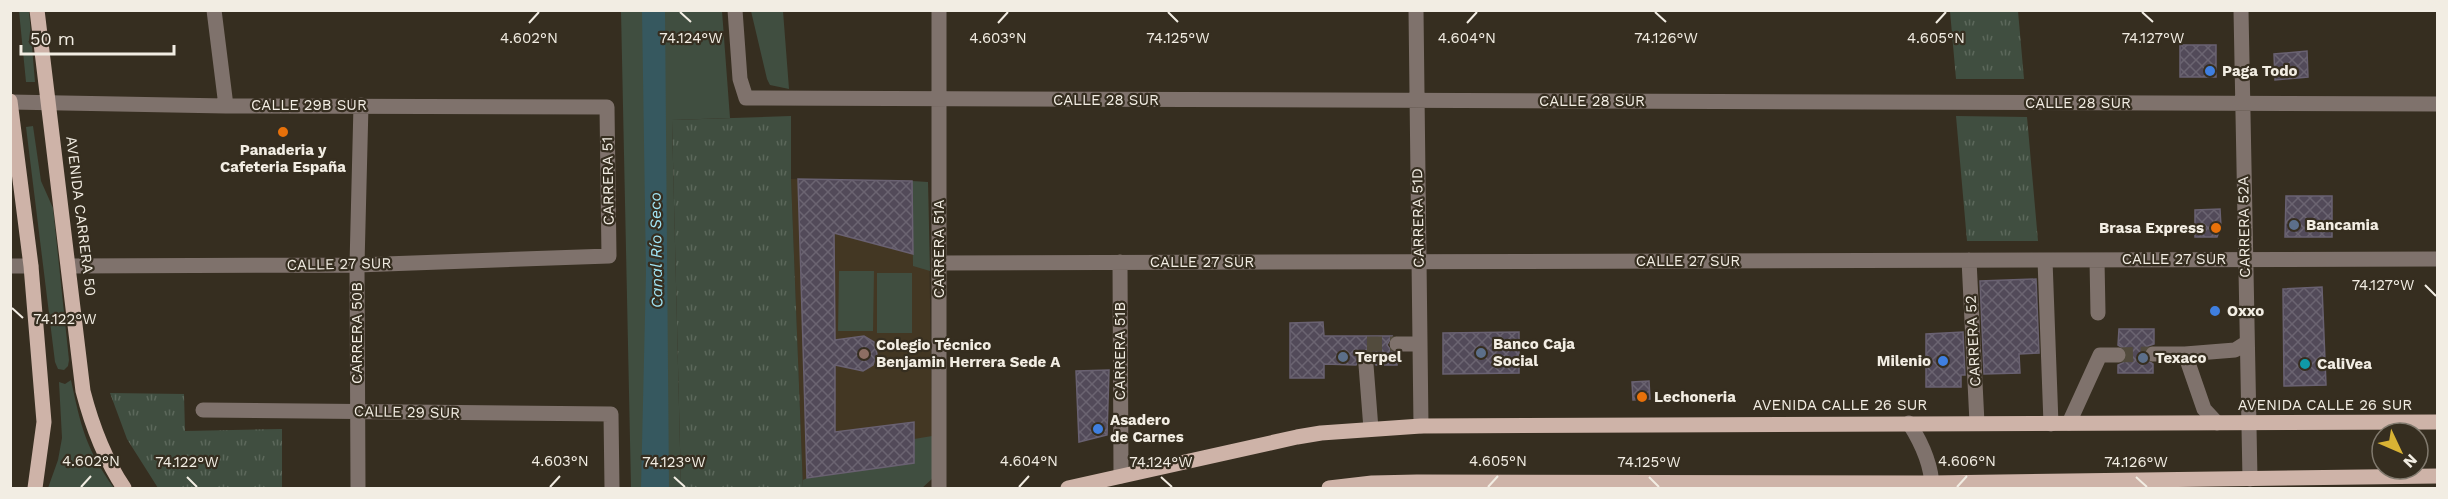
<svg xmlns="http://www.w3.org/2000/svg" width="2448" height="499" viewBox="0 0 2448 499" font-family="'Work Sans',sans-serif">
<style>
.built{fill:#433723}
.green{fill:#404e40}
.park{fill:url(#park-tufts)}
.water{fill:#36585f}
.building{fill:url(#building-cross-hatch);stroke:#696171;stroke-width:1.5}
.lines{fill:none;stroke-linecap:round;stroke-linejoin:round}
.minor-tunnel{stroke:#524b3d;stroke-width:15;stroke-dasharray:15 8;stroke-linecap:butt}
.minor{stroke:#7f726c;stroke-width:15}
.major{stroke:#ceb3a8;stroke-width:15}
.ticks{fill:none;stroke:#f2ede3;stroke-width:2}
.shop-dot{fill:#3f7fe0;stroke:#362e20;stroke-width:2}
.food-dot{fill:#e8710a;stroke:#362e20;stroke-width:2}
.service-dot{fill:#5c6f8a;stroke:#362e20;stroke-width:2}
.education-dot{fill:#8d6e63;stroke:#362e20;stroke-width:2}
.culture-dot{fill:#0f9aa8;stroke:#362e20;stroke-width:2}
.labels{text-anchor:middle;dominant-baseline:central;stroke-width:4.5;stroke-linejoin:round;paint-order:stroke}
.poi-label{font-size:15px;font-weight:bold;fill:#f2ede3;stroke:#362e20;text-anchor:start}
.street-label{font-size:15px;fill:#f2ede3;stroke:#362e20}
.water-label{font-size:16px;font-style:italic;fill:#a1e4f4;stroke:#362e20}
.ticks-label{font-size:15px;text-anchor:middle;fill:#f2ede3;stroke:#362e20;stroke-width:4.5;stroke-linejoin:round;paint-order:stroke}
</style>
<defs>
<pattern id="park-tufts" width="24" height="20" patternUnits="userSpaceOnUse" patternTransform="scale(1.5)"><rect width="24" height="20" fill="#404e40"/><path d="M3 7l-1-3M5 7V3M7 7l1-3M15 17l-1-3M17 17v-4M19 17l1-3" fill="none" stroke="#5c685b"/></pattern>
<pattern id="building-cross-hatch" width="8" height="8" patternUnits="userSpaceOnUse" patternTransform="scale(1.5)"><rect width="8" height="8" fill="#524a59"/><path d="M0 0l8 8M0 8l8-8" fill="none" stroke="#6b6471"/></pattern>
</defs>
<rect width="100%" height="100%" fill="#362e20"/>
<path class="built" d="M791,179L928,182L933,478L922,488H803Z"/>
<path class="green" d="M19,11H29L35,82H26Z
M621,11H722L730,118L672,120L681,488H631Z
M751,11H783L789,89L770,85L767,79Z
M33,126L41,181L53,208L69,360L68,366L64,370L58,369L55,362L26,127Z
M912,181L928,182L930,271L913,266Z
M839,271H874L873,331H838Z
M877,273H912V333H877Z
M71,380C81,427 86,449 114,488H48L58,460L62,438L59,382L65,384Z
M932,436L933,478L922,488H803V480L807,478L914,463V439Z"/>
<path class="park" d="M1950,11H2018L2024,79H1956Z
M791,116V179L803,488H681L672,120Z
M1956,116L2027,117L2038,241H1967Z
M110,393L184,394L185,431L282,429V488H158L127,439Z"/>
<path class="water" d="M642,11H665L669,488H641L646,273Z"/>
<path class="building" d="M2180,45H2216V77H2180Z
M2307,51L2308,77L2275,80L2274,54Z
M798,179L912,181L913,254L834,233L835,340L864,336L874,342L877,354L873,365L863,371L835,365V432L914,422V463L807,478Z
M2286,196H2332V237H2285Z
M2220,209L2221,227L2217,237H2195V210Z
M2036,279L2039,353L2019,354L2020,373L1984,374L1980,281Z
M2322,287L2326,385L2284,386L2283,289Z
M1323,322L1324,336H1392L1387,345L1392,352L1397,354V365H1376L1371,357L1365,355L1360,357L1356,365L1324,364V378H1290V323Z
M2119,329H2154V344L2148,346L2143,353L2145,359L2153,364V373H2118V365L2123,363L2128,356L2126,350L2118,345Z
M1519,332V373L1443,374V333Z
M1963,332L1965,375H1961V387H1926V334Z
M1109,370L1107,435L1079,442L1076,371Z
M1649,381L1650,399L1633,400L1632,382Z"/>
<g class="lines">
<path class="minor-tunnel" d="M2118,355L2153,354
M1366,365L1365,344H1397"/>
<path class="minor" d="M214,10L226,106
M735,10L740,79L746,98L2438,104
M939,10V488
M1416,10L1421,426
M2241,10L2250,479
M10,102L226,106L607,107L609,256L357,265L69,266
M1969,260L1977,423
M2045,260L2051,424
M2097,260L2098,313
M1120,262L1121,476
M939,263L2438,259
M10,266H31
M1397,344H1420
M2153,354H2185L2204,409L2217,423
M2185,354L2235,350L2246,343
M1366,365L1371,429
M203,410L611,414L612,488
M1909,423C1921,442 1932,466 1932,488
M2069,423L2100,355H2118
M358,488L357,265L361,105"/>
<path class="major" d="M37,10L83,391C92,426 104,458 124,488
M10,101L31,266L44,422L35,488
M1068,488L1297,437L1321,433L1421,426L2438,422
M1329,488L1372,483L1417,482L1932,483L2438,476"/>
</g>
<path class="ticks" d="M680,12L691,22M1168,12L1178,22M1655,12L1666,22M2142,12L2153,22M529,23L539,12M998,23L1008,12M1467,23L1477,12M1936,23L1946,12M2425,285L2436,296M12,308L23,318M187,477L197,487M674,477L685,487M1161,477L1172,487M1649,477L1659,487M2136,477L2147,487M81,487L91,476M550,487L560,476M1019,487L1029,476M1488,487L1498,476M1957,487L1967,476"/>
<g class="shop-dot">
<circle cx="2210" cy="71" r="6"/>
<circle cx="2215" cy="311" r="6"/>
<circle cx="1943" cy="361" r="6"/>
<circle cx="1098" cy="429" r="6"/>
</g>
<g class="food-dot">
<circle cx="283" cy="132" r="6"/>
<circle cx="2216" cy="228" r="6"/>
<circle cx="1642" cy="397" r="6"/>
</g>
<g class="service-dot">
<circle cx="2294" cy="225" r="6"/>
<circle cx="1481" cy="353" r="6"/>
<circle cx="1343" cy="357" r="6"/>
<circle cx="2143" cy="358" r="6"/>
</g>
<circle class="education-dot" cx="864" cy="354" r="6"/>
<circle class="culture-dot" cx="2305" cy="364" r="6"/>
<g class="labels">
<g class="poi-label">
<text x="2222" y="71">Paga Todo</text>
<text x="283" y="150" text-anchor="middle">Panaderia y<tspan x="283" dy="17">Cafeteria España</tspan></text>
<text x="2306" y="225">Bancamia</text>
<text x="2204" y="228" text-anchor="end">Brasa Express</text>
<text x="2227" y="311">Oxxo</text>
<text x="1493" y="344">Banco Caja<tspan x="1493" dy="17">Social</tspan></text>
<text x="876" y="345">Colegio Técnico<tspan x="876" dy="17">Benjamin Herrera Sede A</tspan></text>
<text x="1355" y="357">Terpel</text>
<text x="2155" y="358">Texaco</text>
<text x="1931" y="361" text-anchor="end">Milenio</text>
<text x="2317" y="364">CaliVea</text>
<text x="1654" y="397">Lechoneria</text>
<text x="1110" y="420">Asadero<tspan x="1110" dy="17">de Carnes</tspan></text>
</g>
<g class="street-label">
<text x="1106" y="100">CALLE 28 SUR</text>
<text x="1592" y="101">CALLE 28 SUR</text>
<text x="2078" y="103">CALLE 28 SUR</text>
<text x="309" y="105">CALLE 29B SUR</text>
<text transform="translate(608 181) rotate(-91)">CARRERA 51</text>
<text transform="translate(81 216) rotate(83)">AVENIDA CARRERA 50</text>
<text transform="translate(1418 218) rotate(-91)">CARRERA 51D</text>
<text transform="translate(2244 227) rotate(-91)">CARRERA 52A</text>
<text transform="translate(939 249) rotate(-90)">CARRERA 51A</text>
<text x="2174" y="259">CALLE 27 SUR</text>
<text x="1688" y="261">CALLE 27 SUR</text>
<text x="1202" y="262">CALLE 27 SUR</text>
<text transform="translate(339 264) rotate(-1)">CALLE 27 SUR</text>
<text transform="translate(357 333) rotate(-90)">CARRERA 50B</text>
<text transform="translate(1973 341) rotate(-93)">CARRERA 52</text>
<text transform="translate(1120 351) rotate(-90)">CARRERA 51B</text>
<text x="1840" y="405">AVENIDA CALLE 26 SUR</text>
<text x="2325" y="405">AVENIDA CALLE 26 SUR</text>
<text transform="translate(407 412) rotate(1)">CALLE 29 SUR</text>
</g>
<g class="water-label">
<text transform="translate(656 250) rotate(-91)">Canal Río Seco</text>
</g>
</g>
<g class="ticks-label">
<text x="691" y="43">74.124°W</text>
<text x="1178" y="43">74.125°W</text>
<text x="1666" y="43">74.126°W</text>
<text x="2153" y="43">74.127°W</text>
<text x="1467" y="43">4.604°N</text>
<text x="1936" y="43">4.605°N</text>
<text x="529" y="43">4.602°N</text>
<text x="998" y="43">4.603°N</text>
<text x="2383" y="290">74.127°W</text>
<text x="65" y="324">74.122°W</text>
<text x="91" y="466">4.602°N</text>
<text x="560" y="466">4.603°N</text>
<text x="1029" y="466">4.604°N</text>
<text x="1498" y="466">4.605°N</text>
<text x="1967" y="466">4.606°N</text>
<text x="187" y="467">74.122°W</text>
<text x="674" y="467">74.123°W</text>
<text x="1161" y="467">74.124°W</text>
<text x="1649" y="467">74.125°W</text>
<text x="2136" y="467">74.126°W</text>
</g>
<rect width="2448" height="499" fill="none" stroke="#f2ede3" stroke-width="24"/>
<g transform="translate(2400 451) rotate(134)"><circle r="28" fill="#362e20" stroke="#817a6e" stroke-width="1.5"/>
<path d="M0-4.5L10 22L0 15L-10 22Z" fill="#d9b334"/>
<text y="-9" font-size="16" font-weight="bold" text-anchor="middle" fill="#f2ede3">N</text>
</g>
<path d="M21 45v9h153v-9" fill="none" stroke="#f2ede3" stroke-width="3"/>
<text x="30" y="45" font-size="18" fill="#f2ede3" stroke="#362e20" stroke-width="4.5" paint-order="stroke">50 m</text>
</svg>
